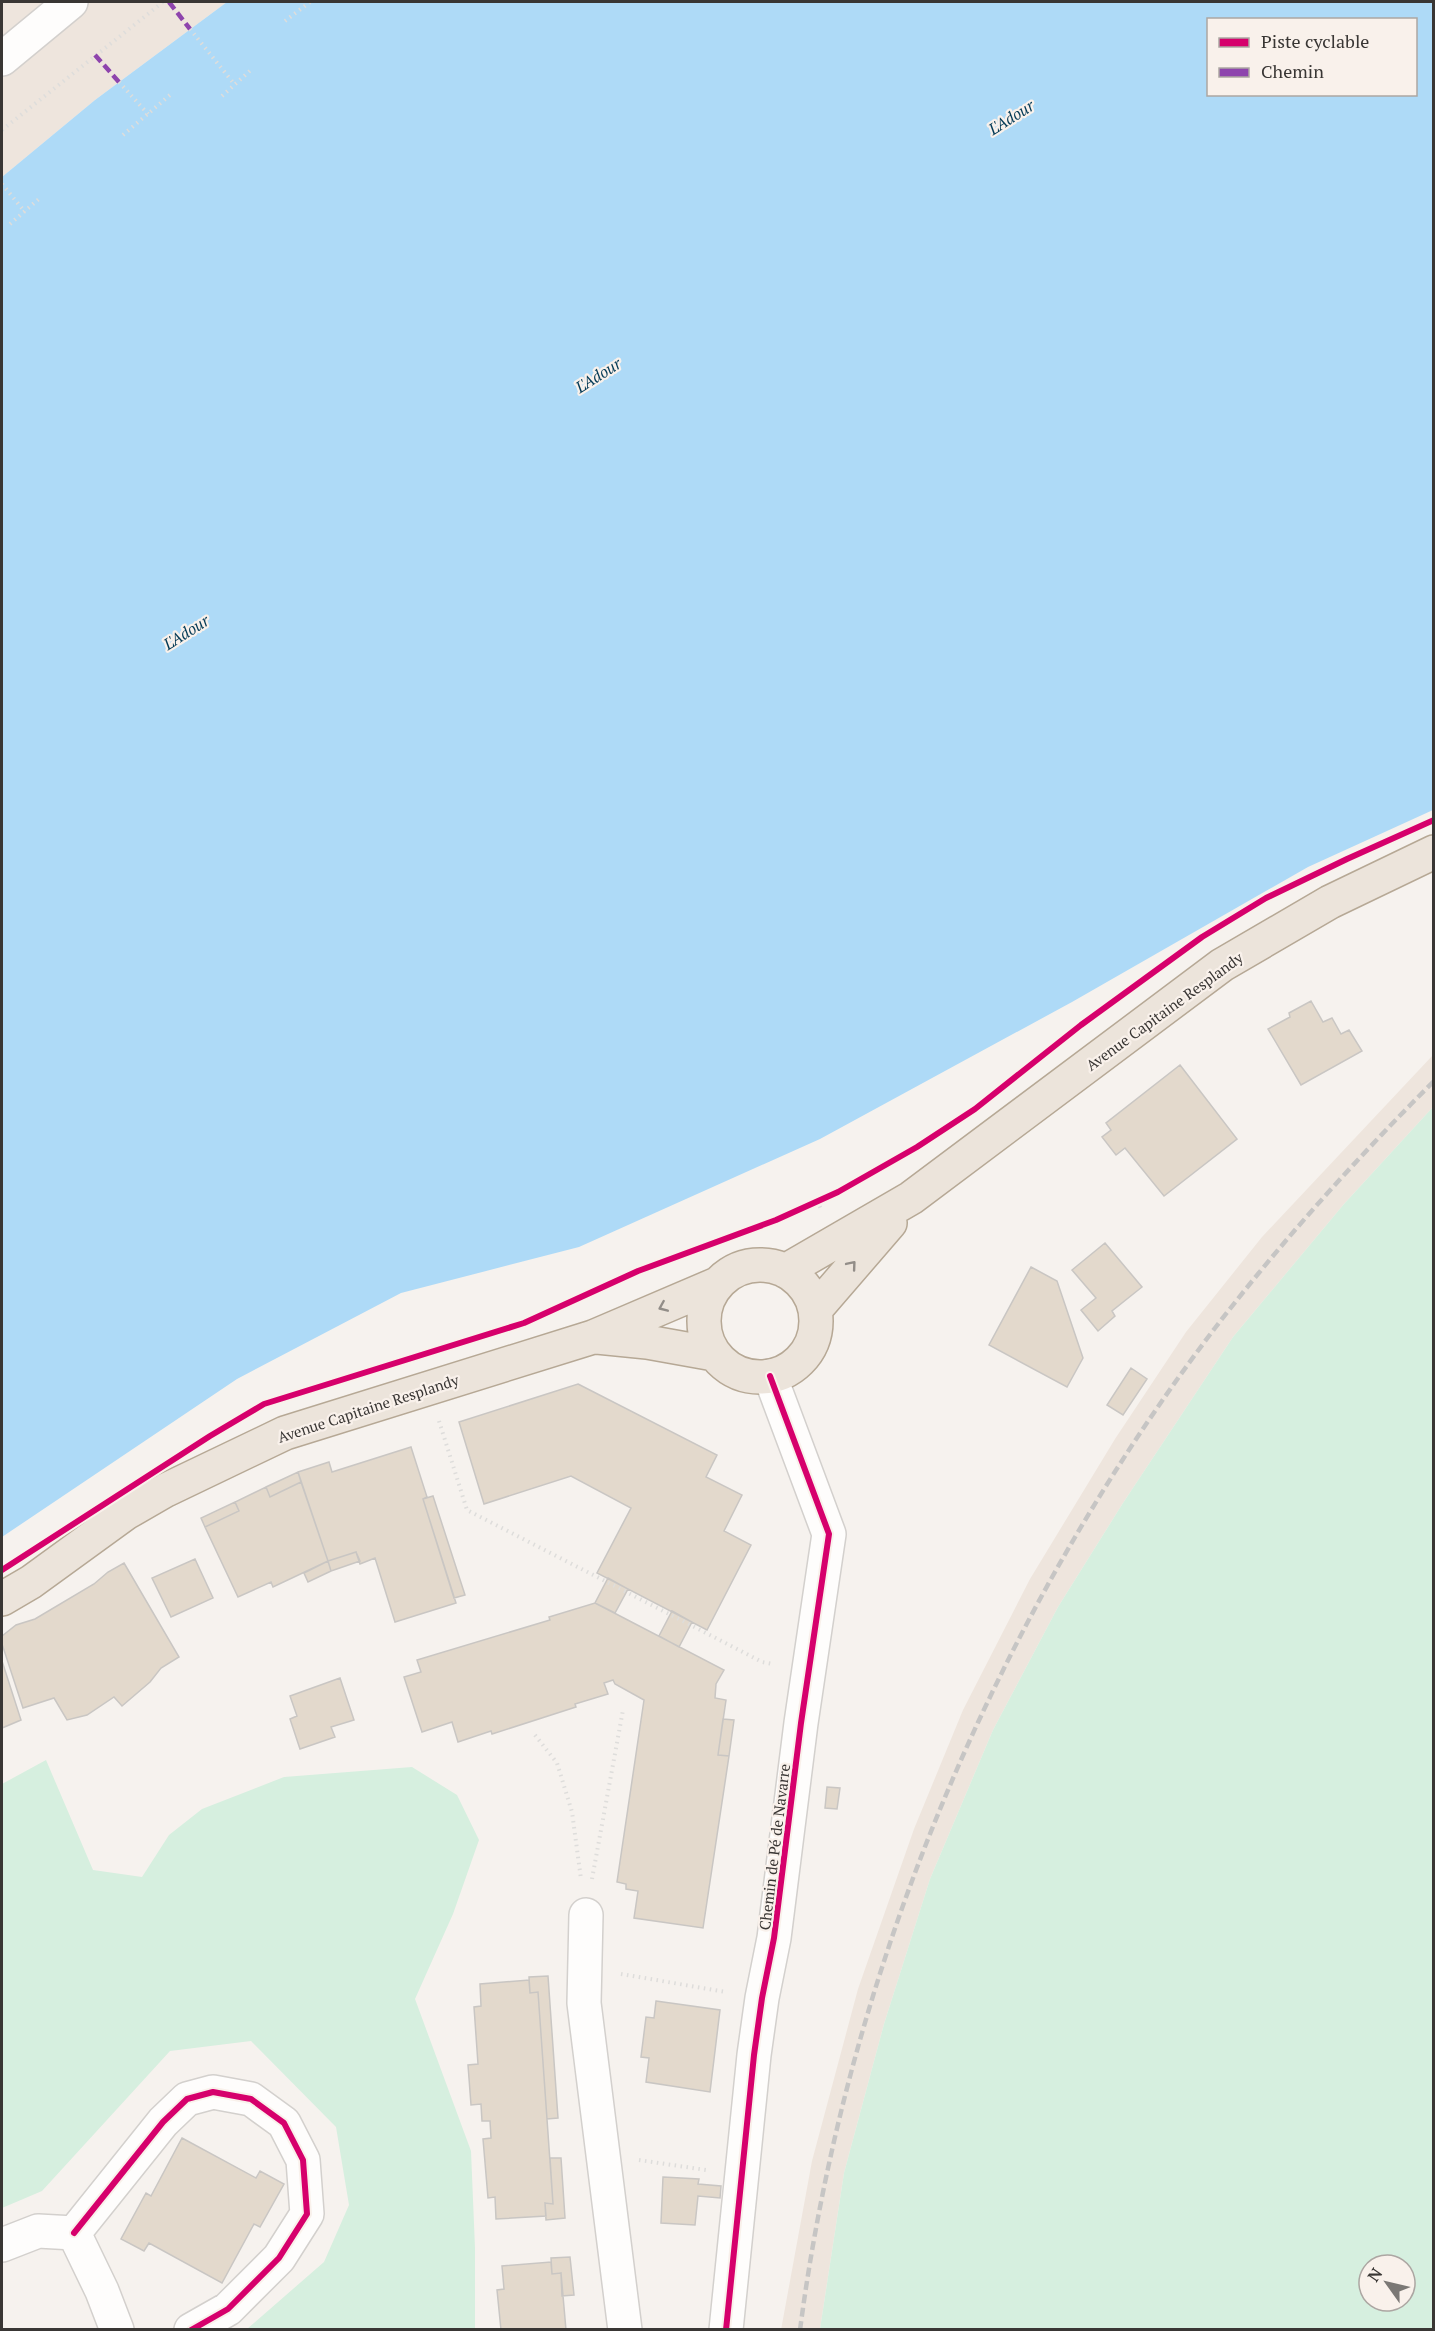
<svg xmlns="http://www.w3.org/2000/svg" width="1435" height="2331" viewBox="0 0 1435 2331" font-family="'PT Serif',serif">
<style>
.built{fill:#eee5dd}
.green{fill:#d6efdf;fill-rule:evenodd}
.water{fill:#aedaf7;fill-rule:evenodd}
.building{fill:#e3d9cc;stroke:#c9c6c3;stroke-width:1.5}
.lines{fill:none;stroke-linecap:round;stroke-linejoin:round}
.minor-casing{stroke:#d3d0cd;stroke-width:36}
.major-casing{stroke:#b6a895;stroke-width:36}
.path{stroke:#dedddb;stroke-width:4;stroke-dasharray:1.5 4.5;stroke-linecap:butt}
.minor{stroke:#fefdfc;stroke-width:33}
.major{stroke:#ece4db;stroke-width:33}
.rail{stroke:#c6c5c4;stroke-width:4.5;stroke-dasharray:9 4.5;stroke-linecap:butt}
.quiet{stroke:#8e44ad;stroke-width:4.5;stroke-dasharray:9 4.5;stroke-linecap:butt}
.cycleway-casing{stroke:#f9f1eb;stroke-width:10}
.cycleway{stroke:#d6006c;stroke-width:6}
.oneway{stroke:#928d88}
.labels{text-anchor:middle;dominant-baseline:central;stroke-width:4.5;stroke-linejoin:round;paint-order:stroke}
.street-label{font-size:15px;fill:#393634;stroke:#f9f1eb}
.water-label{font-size:16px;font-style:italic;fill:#033a56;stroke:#f9f1eb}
</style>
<rect width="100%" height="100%" fill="#f6f2ee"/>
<path class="built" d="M2,2H227L95,100L2,177Z
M1433,1055V1107L1344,1204L1233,1337L1123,1503L1058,1607L993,1730L930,1879L884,2024L844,2173L820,2329L781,2330L812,2161L858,1989L914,1829L963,1710L1030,1579L1115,1439L1186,1332L1262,1237Z"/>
<path class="green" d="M1433,1107V2329H820L844,2173L884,2024L930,1879L993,1730L1058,1607L1123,1503L1233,1337L1344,1204ZM1369,2265H1405V2301H1369Z
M46,1760L93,1870L142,1877L169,1835L202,1809L284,1777L412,1767L457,1795L479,1840L453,1914L415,1999L471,2151L475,2248V2329H247L324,2262L349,2205L336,2127L251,2041L170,2051L42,2191L2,2208V1784Z"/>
<path class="water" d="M227,2H1433V810L1308,867L1072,1002L820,1139L579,1247L401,1293L237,1379L2,1537V177L95,100ZM1208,20H1416V94H1208Z"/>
<path class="building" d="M1311,1001L1323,1022L1332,1018L1341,1034L1349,1030L1362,1051L1301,1085L1268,1029L1290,1017L1289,1013Z
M1180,1065L1237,1139L1164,1196L1125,1148L1116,1155L1102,1137L1111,1130L1106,1123Z
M1105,1243L1142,1287L1112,1311L1115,1316L1098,1331L1081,1310L1096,1298L1072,1270Z
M1031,1267L1057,1281L1083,1358L1067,1387L989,1345Z
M1131,1368L1147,1379L1123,1415L1107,1405Z
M578,1384L717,1455L706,1477L742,1495L724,1531L751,1545L707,1630L597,1573L631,1508L571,1476L484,1504L459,1422Z
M411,1447L427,1497L423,1499L456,1603L395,1622L375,1558L360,1564L356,1552L328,1561L298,1472L329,1462L332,1472Z
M298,1472L301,1482L270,1497L266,1487Z
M301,1482L328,1561L273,1587L271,1582L238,1597L205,1527L239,1511L235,1502L266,1487L270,1497Z
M433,1496L465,1595L454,1598L423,1499Z
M235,1502L239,1511L205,1527L201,1518Z
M356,1552L360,1561L331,1571L328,1561Z
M195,1559L213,1598L171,1617L152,1578Z
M328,1561L331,1571L308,1582L304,1573Z
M124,1563L179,1657L161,1668L150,1682L122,1706L114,1697L87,1715L67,1720L54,1698L23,1708L2,1644V1636L16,1625L35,1619L94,1584L108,1572Z
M608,1578L628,1589L615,1613L595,1603Z
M595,1603L724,1670L716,1684L715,1698L726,1700L718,1755L729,1756L703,1928L634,1918L638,1891L626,1889V1884L617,1882L644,1700L615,1684L613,1680L604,1683L608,1694L575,1704L576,1707L492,1734L491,1731L458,1742L452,1722L422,1732L404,1677L421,1672L417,1660L550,1620L549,1617Z
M672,1611L692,1622L679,1647L659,1636Z
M2,1661L21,1720L2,1728Z
M340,1678L354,1720L331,1727L335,1737L300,1749L290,1719L297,1716L290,1696Z
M723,1719L734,1720L729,1756L718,1755Z
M827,1787L840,1788L837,1809L825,1808Z
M548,1976L558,2118L547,2119L538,1992L530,1993L529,1977Z
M529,1980L530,1993L538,1992L553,2204L545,2203L546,2216L496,2219L495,2197L488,2198L483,2139L491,2138L490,2121H482L481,2104L471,2105L468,2065L478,2064L474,2007L481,2006L480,1984Z
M656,2001L720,2010L710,2092L646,2082L649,2058L641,2057L646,2017L654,2018Z
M182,2138L256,2178L260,2171L284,2184L260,2227L254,2224L222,2283L149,2243L144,2251L121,2239L146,2193L151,2196Z
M550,2158H561L565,2218L546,2220L545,2203L553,2204Z
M663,2177L699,2179L698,2184L721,2186L720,2198L698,2196L695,2225L661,2223Z
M570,2257L574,2295L562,2296L561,2273L552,2274L551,2258Z
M551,2262L552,2274L561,2273L566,2330H501L497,2290L504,2289L502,2266Z"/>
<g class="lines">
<g class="minor-casing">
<path id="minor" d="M2,59L71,2
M586,1915L584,2003L625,2330
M74,2233L163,2122L187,2099L213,2092L251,2099L284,2123L303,2160L307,2214L279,2258L228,2309L191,2330
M74,2233L102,2291L117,2330
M2,2245L38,2231L74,2233
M726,2330L754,2055L762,1998L774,1938L801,1723L829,1534L770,1376"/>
</g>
<g class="major-casing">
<path id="major" d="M704 1321a56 56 0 1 1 112 0a56 56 0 1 1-112 0Z
M785,1271L911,1198L1222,965L1330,902L1434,852
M815,1310L890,1223
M597,1337L647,1342L714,1354
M2,1599L31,1582L126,1513L166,1490L285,1433L593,1337L717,1284"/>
</g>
<path class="path" d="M285,21L310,2
M190,29L235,85
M119,82L148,114
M222,96L253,68
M2,130L163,2
M123,135L170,95
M2,184L25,212
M10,224L40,198
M817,1201L821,1209
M439,1421L467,1510L737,1649L762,1662L773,1664
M535,1735L557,1763L572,1812L581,1879
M592,1879L623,1710
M621,1974L726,1992
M639,2160L706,2170"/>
<use href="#minor" class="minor"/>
<use href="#major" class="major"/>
<path class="rail" d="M800,2330C847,1970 996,1616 1215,1328C1282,1241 1356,1159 1434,1081"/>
<path class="quiet" d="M169,2L190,29
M95,55L119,82"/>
<g class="cycleway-casing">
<path id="cycleway" d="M2,1570L210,1436L264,1404L524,1323L638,1271L776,1220L838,1192L917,1147L975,1109L1081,1025L1202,937L1266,898L1347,859L1434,820
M74,2233L163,2122L187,2099L213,2092L251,2099L284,2123L303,2160L307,2214L279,2258L228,2309L191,2330
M726,2330L754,2055L762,1998L774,1938L801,1723L829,1534L770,1376"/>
</g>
<use href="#cycleway" class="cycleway"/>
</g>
<defs><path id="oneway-chevron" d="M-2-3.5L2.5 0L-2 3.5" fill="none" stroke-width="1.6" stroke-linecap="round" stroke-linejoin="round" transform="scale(1.5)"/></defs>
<g class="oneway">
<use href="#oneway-chevron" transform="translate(852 1265) rotate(-50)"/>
<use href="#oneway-chevron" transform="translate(663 1307) rotate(157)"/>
</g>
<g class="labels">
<g class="street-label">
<text transform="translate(1164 1011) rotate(-36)">Avenue Capitaine Resplandy</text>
<text transform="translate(368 1408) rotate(-18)">Avenue Capitaine Resplandy</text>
<text transform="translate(774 1847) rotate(-83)">Chemin de Pé de Navarre</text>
</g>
<g class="water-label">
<text transform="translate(1011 117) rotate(-32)">L'Adour</text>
<text transform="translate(598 375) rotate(-32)">L'Adour</text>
<text transform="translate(186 632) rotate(-32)">L'Adour</text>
</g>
</g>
<rect width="1435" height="2331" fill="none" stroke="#393634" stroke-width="6"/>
<rect x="1207" y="18" width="210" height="78" fill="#f9f1eb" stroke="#aca6a2" stroke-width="1.5"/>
<rect x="1219" y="38" width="30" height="9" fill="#d6006c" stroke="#aca6a2" stroke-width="1.5"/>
<text x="1261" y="48" font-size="18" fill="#393634">Piste cyclable</text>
<rect x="1219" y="68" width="30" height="9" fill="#8e44ad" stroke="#aca6a2" stroke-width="1.5"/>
<text x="1261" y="78" font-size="18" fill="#393634">Chemin</text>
<g transform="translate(1387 2283) rotate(304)"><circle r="28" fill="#f9f1eb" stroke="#aca6a2" stroke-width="1.5"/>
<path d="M0-4.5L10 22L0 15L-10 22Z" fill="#7b7875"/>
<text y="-9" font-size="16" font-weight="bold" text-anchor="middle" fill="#393634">N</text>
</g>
</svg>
